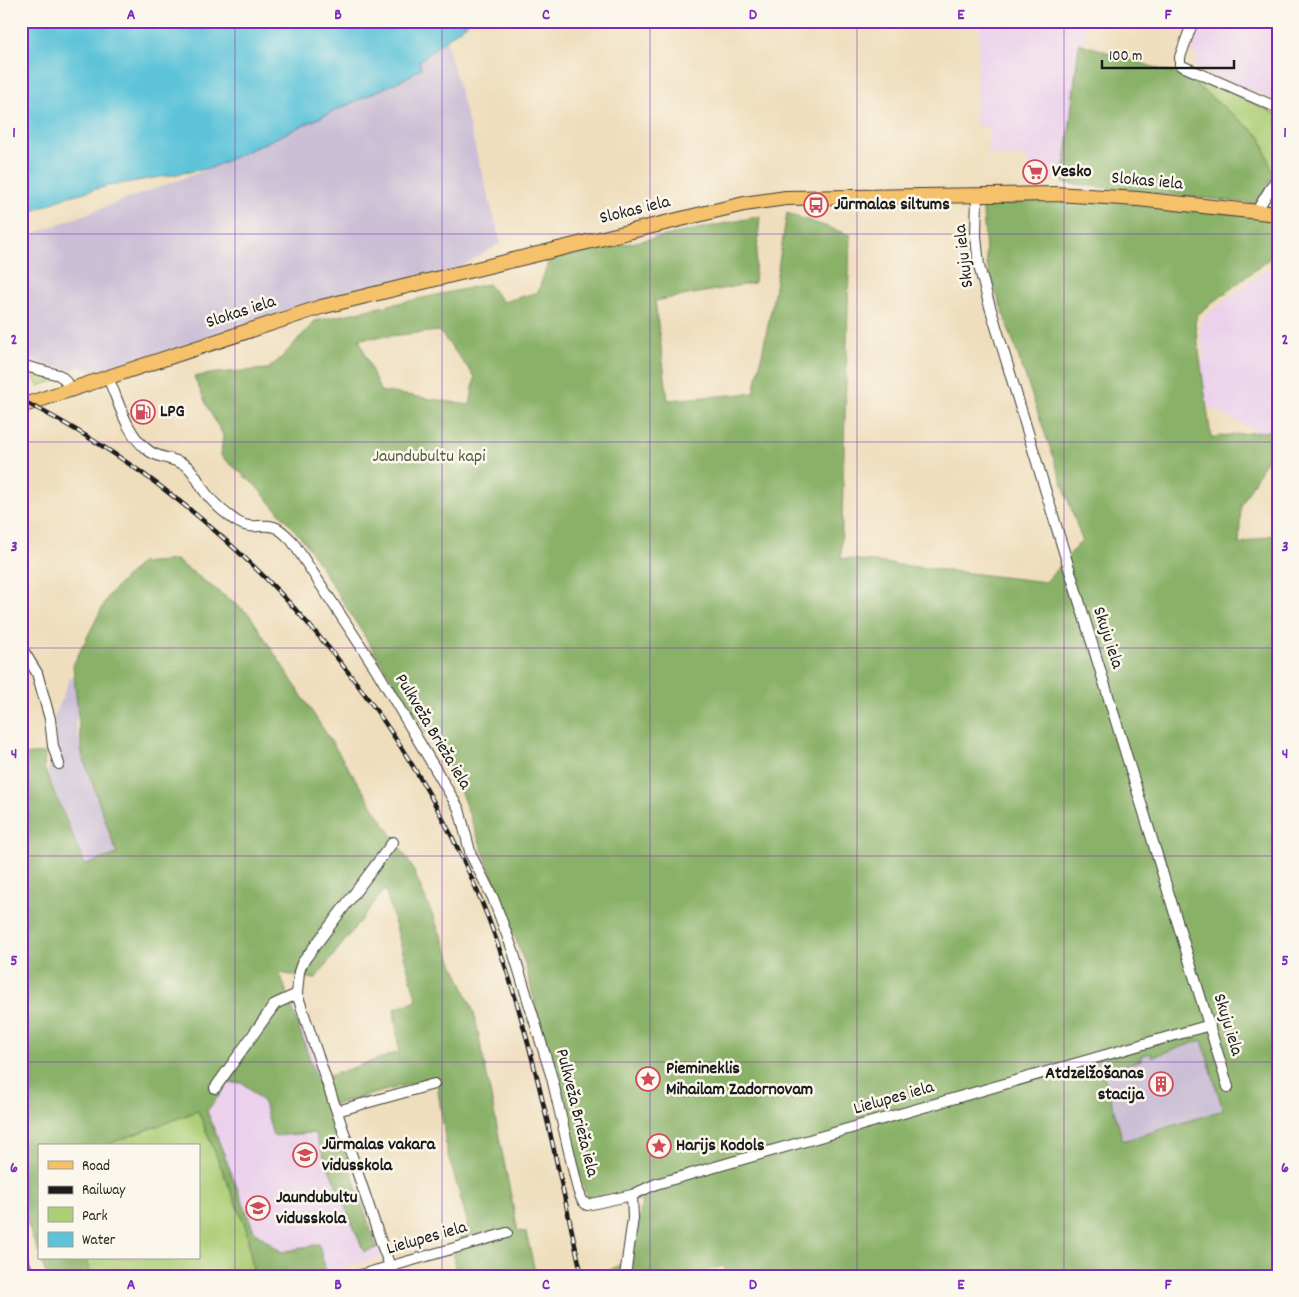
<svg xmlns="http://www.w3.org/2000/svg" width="1299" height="1297" viewBox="0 0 1299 1297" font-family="Dekko,sans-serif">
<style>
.built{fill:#ebd1eb}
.industrial{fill:#cbbfd5}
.green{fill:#acce76;stroke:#647549}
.forest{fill:#89b167;stroke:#526642;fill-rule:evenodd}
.water{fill:#5cc3d9;stroke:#3c707a}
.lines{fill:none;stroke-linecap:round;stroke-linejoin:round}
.minor-casing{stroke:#3c3934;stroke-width:12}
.major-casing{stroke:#3c3934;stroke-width:16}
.minor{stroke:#fff;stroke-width:10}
.major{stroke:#f5c16b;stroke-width:14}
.rail-casing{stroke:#1c1c1c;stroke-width:4.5}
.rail{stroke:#fbf7ec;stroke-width:2.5;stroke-dasharray:8;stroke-linecap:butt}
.grid{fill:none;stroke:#7b2cbf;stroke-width:1;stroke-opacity:0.55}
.labels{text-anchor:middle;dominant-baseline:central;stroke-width:5;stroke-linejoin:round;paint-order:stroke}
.poi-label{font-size:18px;font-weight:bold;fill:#1c1c1c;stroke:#fbf7ec;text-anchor:start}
.street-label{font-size:18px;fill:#1c1c1c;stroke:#fbf7ec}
.park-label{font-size:18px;fill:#4e5a3c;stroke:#fbf7ec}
.neatline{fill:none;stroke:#7b2cbf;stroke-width:2}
.grid-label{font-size:16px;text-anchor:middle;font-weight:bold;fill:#7b2cbf}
</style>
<rect width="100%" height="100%" fill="#fbf7ec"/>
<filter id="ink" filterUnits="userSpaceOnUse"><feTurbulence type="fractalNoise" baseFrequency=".02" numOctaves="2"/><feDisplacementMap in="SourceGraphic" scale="10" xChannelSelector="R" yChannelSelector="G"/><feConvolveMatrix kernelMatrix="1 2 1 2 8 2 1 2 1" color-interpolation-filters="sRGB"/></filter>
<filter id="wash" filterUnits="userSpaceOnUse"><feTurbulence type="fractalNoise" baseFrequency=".0096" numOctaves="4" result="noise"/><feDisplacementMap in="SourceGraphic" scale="20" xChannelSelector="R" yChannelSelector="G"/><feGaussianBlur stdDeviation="1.12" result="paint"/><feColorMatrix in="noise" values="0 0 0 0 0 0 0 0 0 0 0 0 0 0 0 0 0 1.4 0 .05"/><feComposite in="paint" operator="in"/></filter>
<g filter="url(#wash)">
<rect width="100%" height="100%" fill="#efdebd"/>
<path class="built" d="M980,21H1086L1070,180H1028V158L987,154L989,127L975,125Z
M1199,21H1278V101L1192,66L1197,55L1191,52L1196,41L1192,38Z
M1278,260V443L1204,404L1201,367L1204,357L1200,326L1204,317Z
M293,999L381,1257L315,1276H254L246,1228L198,1111Z"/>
<path class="industrial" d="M446,40L501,243L438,280L322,307L108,378L80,366L70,371L21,357V238L211,168L418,62Z
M70,678L87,685L75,723L82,754L109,829L146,870L85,865L48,776L49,775L47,769L59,764L54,718Z
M1202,1040L1223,1110L1123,1141L1103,1072L1141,1060L1140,1056L1150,1053L1152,1056Z"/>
<path class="green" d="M1189,73L1278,115V166L1273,175L1261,137L1187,78Z
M39,373L55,380V381L38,386L32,376L33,374Z
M198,1111L246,1228L254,1276H92L85,1258H199V1146H103Z"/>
<path class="forest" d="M1079,43L1187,78L1261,137L1273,175L1257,204L1063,183Z
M982,199H1138L1278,221V252L1197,315L1195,323L1211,437L1278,430V437L1241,506L1239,544L1276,534L1278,532V795L1271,822L1278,821V1276H727L724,1266L687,1276H598L633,1258L642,1201L587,1199L567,1129L525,964L457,782L305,542L255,485L221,456L223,435L210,412L194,377L216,373L268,369L282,357L315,321L488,284L503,302L538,292L549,260L760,216L754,283L655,301L668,400L754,393L772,305L787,213L850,235L841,558L1046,582L1082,540L987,266ZM439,331L475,377L470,405L380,391L359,339ZM1202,1040L1223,1110L1123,1141L1103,1072L1141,1060V1056L1150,1053L1152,1057Z
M176,560L249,614L411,865L474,1012L518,1231L526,1232L536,1276H456L453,1253L468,1224L447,1151L436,1077L329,1106L377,1248L364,1252L314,1133L273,1136L264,1103L243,1083H229L207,1111L254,1231L282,1252L319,1244L325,1269L303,1276H254L246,1228L198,1111L103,1146H39V1254L21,1206V755L45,753L44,768L85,865L117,854L82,754L73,665L108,596L140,563ZM385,889L417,1001L394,1009L399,1052L317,1080L280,973L315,979Z
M40,1258H85L92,1276H47Z"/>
<path class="water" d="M21,21H470L419,61L421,68L408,77L211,168L108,186L69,196L21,216Z"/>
</g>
<g filter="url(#ink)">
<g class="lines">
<g class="minor-casing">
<path id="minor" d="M1193,21L1180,57V65L1278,108
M977,194L976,236L979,266L988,300C1066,563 1149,825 1228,1087
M1256,212L1278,176
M21,365L59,375L63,378L71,389
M108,378C119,401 126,435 149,451C160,459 177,458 188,467C196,474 199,484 205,492C213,503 226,514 236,521C252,531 260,523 274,527C281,529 286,535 292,541L376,669L459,809L471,855L493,898L513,951L552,1078L578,1190L582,1200L587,1205L632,1195L656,1184L1210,1025
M21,647L37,673L50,719L53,746L59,764
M297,994L383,1248L394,1276
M215,1088L275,1004L297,994L299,972L302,963L393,842
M337,1111L434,1084
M21,1254L29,1276
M357,1276L507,1233
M625,1276L633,1218L632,1195"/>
</g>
<g class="major-casing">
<path id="major" d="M21,406L321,307L710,212L744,204L786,198L1056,194L1138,199L1278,214"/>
</g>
<use href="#minor" class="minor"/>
<use href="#major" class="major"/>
<g class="rail-casing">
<path id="rail" d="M21,400C238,508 414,712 496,939C535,1048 556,1163 582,1276"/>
</g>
<use href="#rail" class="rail"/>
</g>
</g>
<path class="grid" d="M235,21V1276M442,21V1276M650,21V1276M857,21V1276M1064,21V1276M21,234H1278M21,442H1278M21,648H1278M21,856H1278M21,1062H1278"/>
<defs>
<g id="supermarket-ring" transform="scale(1.25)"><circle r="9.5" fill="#fbf7ec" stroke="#d1495b" stroke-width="1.5"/><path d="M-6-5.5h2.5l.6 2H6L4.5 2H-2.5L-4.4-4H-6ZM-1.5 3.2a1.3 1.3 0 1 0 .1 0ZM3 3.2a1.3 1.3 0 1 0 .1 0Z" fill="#d1495b"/></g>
<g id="bus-ring" transform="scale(1.25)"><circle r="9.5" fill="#fbf7ec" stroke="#d1495b" stroke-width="1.5"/><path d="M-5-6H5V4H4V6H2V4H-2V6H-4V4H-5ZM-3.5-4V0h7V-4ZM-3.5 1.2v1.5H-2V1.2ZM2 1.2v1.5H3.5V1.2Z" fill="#d1495b"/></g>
<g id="fuel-ring" transform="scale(1.25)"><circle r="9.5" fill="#fbf7ec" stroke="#d1495b" stroke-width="1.5"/><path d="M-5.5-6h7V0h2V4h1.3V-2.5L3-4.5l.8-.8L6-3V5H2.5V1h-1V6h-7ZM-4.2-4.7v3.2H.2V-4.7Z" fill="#d1495b"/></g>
<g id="sight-ring" transform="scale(1.25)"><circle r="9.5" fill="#fbf7ec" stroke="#d1495b" stroke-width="1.5"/><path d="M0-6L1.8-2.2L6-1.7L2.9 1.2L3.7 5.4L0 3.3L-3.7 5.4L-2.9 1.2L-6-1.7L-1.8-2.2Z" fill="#d1495b"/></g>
<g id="building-ring" transform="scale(1.25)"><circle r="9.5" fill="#fbf7ec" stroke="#d1495b" stroke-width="1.5"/><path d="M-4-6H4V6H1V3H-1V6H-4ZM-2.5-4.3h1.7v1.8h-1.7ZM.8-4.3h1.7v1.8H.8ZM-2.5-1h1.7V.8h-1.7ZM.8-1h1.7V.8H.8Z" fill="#d1495b"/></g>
<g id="school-ring" transform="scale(1.25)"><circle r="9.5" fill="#fbf7ec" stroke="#d1495b" stroke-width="1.5"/><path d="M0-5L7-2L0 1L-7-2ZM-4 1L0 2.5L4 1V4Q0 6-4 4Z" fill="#d1495b"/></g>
</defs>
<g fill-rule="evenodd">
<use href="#supermarket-ring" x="1035" y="172"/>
<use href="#bus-ring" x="816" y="205"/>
<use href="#fuel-ring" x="143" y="412"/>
<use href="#sight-ring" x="648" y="1079"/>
<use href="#building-ring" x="1161" y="1084"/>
<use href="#sight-ring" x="659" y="1146"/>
<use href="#school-ring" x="305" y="1155"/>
<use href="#school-ring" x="258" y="1208"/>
</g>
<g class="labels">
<g class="poi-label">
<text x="1052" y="172">Vesko</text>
<text x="834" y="205">Jūrmalas siltums</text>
<text x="160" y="412">LPG</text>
<text x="666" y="1069">Piemineklis<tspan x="666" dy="21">Mihailam Zadornovam</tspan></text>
<text x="1144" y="1074" text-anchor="end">Atdzelžošanas<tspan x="1144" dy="21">stacija</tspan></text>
<text x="322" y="1145">Jūrmalas vakara<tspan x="322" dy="21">vidusskola</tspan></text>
<text x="676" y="1146">Harijs Kodols</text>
<text x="276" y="1198">Jaundubultu<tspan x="276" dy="21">vidusskola</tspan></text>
</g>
<g class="street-label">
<text transform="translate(1147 182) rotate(5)">Slokas iela</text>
<text transform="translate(635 211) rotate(-14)">Slokas iela</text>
<text transform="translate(965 256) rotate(-97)">Skuju iela</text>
<text transform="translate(241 313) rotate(-18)">Slokas iela</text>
<text transform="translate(1107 638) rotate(72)">Skuju iela</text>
<text transform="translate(432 732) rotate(59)">Pulkveža Brieža iela</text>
<text transform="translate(1227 1025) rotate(73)">Skuju iela</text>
<text transform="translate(894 1099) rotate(-16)">Lielupes iela</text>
<text transform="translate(576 1113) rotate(76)">Pulkveža Brieža iela</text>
<text transform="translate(427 1239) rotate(-16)">Lielupes iela</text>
</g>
<g class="park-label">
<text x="429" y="457">Jaundubultu kapi</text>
</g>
</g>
<rect width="1299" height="1297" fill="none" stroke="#fbf7ec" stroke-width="55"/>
<rect x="38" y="1144" width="162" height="115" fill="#fbf7ec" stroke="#a29f99"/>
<rect x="48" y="1161" width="25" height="8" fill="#f5c16b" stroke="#a29f99"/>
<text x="82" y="1170" font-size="15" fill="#1c1c1c">Road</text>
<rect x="48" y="1186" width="25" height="8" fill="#1c1c1c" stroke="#a29f99"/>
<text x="82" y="1194" font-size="15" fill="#1c1c1c">Railway</text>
<rect x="48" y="1207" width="25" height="15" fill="#acce76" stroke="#a29f99"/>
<text x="82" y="1220" font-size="15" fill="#1c1c1c">Park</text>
<rect x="48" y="1232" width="25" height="15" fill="#5cc3d9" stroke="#a29f99"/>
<text x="82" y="1244" font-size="15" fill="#1c1c1c">Water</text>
<path d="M1102 60v8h132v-8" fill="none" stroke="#1c1c1c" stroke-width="2.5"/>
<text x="1109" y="60" font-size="15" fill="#1c1c1c" stroke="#fbf7ec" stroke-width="4" paint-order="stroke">100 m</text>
<rect x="28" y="28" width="1244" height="1242" class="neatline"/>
<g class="grid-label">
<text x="131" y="19">A</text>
<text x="338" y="19">B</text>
<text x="546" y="19">C</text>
<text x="753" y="19">D</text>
<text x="961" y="19">E</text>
<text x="1168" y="19">F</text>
<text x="14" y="137">1</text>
<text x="1285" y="137">1</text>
<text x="14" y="344">2</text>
<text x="1285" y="344">2</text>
<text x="14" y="551">3</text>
<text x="1285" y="551">3</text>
<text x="14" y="758">4</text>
<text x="1285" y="758">4</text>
<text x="14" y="965">5</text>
<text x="1285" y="965">5</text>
<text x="14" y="1172">6</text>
<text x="1285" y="1172">6</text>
<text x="131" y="1289">A</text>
<text x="338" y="1289">B</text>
<text x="546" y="1289">C</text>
<text x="753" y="1289">D</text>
<text x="961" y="1289">E</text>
<text x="1168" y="1289">F</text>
</g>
</svg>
